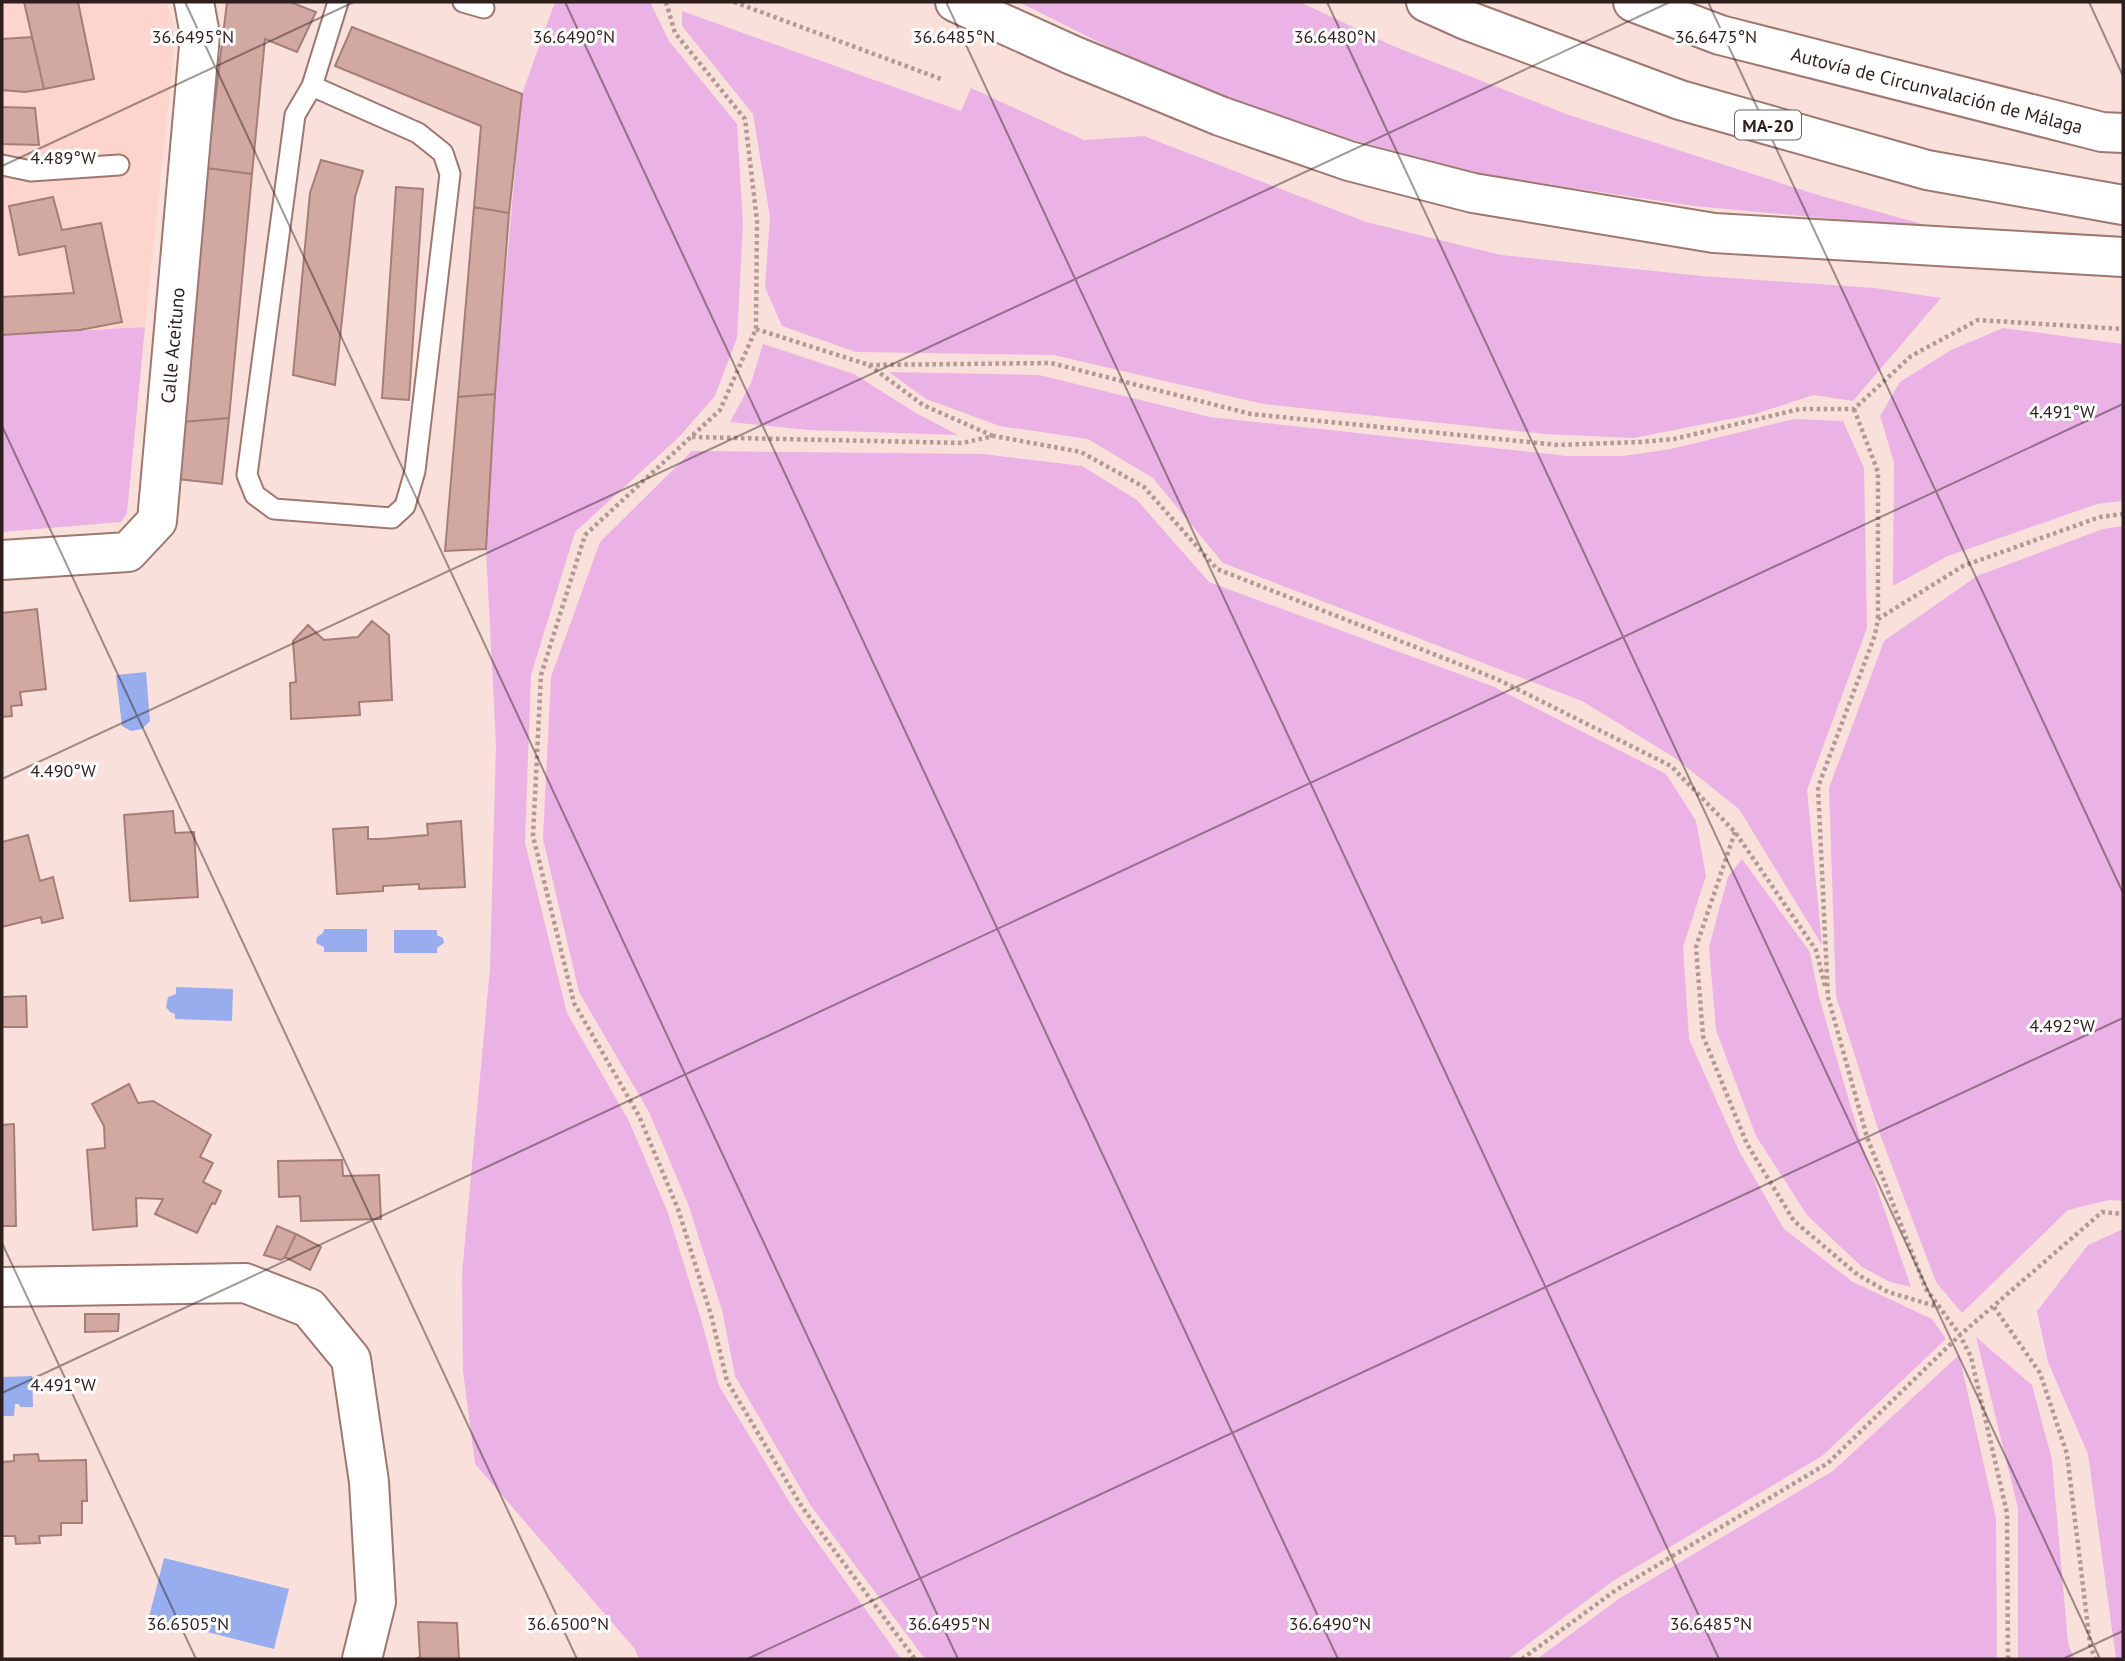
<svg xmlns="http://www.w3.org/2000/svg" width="2125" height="1661" viewBox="0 0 2125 1661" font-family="'PT Sans',sans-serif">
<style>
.built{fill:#fed5ce}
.green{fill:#eab2e5}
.water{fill:#97adee}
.building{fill:#d2a9a2;stroke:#a57e77;stroke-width:2}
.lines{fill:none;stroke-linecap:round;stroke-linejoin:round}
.lane-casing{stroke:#9e7770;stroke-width:23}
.street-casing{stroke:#9e7770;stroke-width:42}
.highway-casing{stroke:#9e7770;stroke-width:42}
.path{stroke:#b09a96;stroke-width:4.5;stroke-dasharray:3.5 3.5;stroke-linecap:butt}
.lane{stroke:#fff;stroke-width:19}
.street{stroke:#fff;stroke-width:38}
.highway{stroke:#fff;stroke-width:38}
.ticks{fill:none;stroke:#2e1f1c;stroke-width:2;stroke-opacity:0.45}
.labels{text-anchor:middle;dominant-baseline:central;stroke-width:6;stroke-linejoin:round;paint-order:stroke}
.shield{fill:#fff;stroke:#6d6260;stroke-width:2}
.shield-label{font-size:18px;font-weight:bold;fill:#2e1f1c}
.street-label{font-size:19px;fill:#2e1f1c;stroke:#fff}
.ticks-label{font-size:18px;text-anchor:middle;fill:#2e1f1c;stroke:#fff;stroke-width:6;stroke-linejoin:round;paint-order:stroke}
</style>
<rect width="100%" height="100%" fill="#fae0db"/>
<path class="built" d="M2,2H167L174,27L173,62L145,327L2,335Z"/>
<path class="green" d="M555,2H650L669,41L737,124L743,225L737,338L715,396L679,437L575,532L531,675L525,843L567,1013L629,1121L668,1213L701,1319L719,1386L795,1511L901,1659H639L635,1649L475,1464L463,1371L462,1274L490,968L496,745L486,549L495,394L522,94Z
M1019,2H1300L1393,46L1569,115L1818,195L1940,229L1694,206L1479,174L1320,131L1188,87Z
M682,11L961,111L971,88L1084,140L1144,136L1366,222L1501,255L1702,276L1875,288L1941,298L1853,401L1814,395L1755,414L1634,438L1545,434L1263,404L1054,355L856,352L782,326L765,287L770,217L753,114L682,26Z
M145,327L127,513L121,522L2,532V335Z
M2003,328L2123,344V501L2097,504L1948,556L1893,586L1894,462L1880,416L1900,382L1951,350Z
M763,344L854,374L916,413L958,435L809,430L730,422L751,383Z
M889,372L1039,375L1210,417L1567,456H1623L1671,449L1794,419L1843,421L1864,468L1867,628L1807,790L1822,945L1739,809L1675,758L1582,701L1223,563L1153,478L1088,439L1000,426L926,399Z
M692,451L982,454L1082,466L1137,500L1209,582L1492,686L1666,774L1696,821L1706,876L1683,947L1689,1039L1740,1153L1784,1229L1853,1282L1932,1319L1946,1339L1822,1456L1613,1581L1508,1659H925L811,1506L735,1376L722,1310L688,1204L649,1112L579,992L543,839L551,677L600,542Z
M2123,526V1201L2109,1200L2068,1210L1962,1313L1936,1282L1878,1129L1836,996L1829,788L1884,641L1977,576L2103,529Z
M1742,859L1810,952L1819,997L1861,1142L1911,1287L1890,1282L1862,1267L1807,1215L1756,1136L1716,1030L1709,947L1728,877Z
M2123,1229V1659H2116L2088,1454L2048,1362L2037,1311L2088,1245Z
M1976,1337L2032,1385L2052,1460L2068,1643L2074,1659H2018V1508Z
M1959,1355L1996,1518L1997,1659H1537L1620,1598L1833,1471Z"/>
<path class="water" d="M146,672L150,721L142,729L131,731L122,726L116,675Z
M324,929H367V952H324V947L316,943L317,937L323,933Z
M394,930H437V935L443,938L444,943L437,948V953H394Z
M176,987L233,989L232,1021L175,1019V1014L170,1012L166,1007L168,997L176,994Z
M32,1376L33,1407H20L19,1404H15L14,1416H2V1377Z
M164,1558L289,1589L274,1649L149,1617Z"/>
<path class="building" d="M24,2H78L94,79L44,89Z
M227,2H290L316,12L297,52L265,39L252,174L207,168Z
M352,27L522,94L509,213L474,207L481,126L335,66Z
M32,37L44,89L25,92L2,90V39Z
M2,107L35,108L39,145L2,144Z
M321,160L363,171L355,197L335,385L293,375L310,193Z
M207,168L252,174L229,418L182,422Z
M396,187L423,189L409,400L382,398Z
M53,197L62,230L101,223L122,322L80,330L2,335V297L74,293L65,246L19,255L9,206Z
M474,207L509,213L495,394L458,397Z
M495,394L486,549L445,551L458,397Z
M229,418L222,484L178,479L182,422Z
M37,609L46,689L20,692L22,705L11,706L12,716L2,717V613Z
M372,621L389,635L392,700L359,702L360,715L291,719L290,683L296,682L293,641L308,625L324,640L358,637Z
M173,811L175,833L194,832L198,897L130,901L124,815Z
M461,821L465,887L419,889V884L383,886V891L337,894L333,829L368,827V839H380L428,835L427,824Z
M28,835L40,881L53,877L63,918L42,923L41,917L2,927V842Z
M26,996L27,1027H2V997Z
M129,1084L138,1103L153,1101L211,1135L200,1157L213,1163L203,1182L221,1191L215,1204L212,1203L197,1233L155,1214L163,1199L136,1198L137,1226L93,1230L87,1150L105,1148L104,1126L92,1104Z
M14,1124L16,1226H2V1232V1125Z
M342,1160L343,1176L379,1175L381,1219L301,1221L300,1196L279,1197L278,1161Z
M277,1226L296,1234L285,1257L281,1260L264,1255Z
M296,1234L321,1247L310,1270L285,1257Z
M85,1314H119L118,1331L85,1332Z
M38,1454L39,1461L86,1460L87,1501H82V1523H61V1535L39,1536L40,1543L16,1544L15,1536H2V1462L14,1461V1455Z
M418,1622L457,1623L459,1659H415L420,1657Z"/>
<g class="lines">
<g class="lane-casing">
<path id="lane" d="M463,2L484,8
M312,86L418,133L443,153L450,174L415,471L405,506L392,518L274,509L255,495L247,475L295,115L312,86L338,2
M2,165L31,171L119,165"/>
</g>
<g class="street-casing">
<g id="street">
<path id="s1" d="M2,560L128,552L157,521L200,35L194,2"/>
<path d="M2,1287L245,1283L309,1308L351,1359L369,1482L376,1602L362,1659"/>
</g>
</g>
<g class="highway-casing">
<g id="highway">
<path d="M955,2L1072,55L1220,116L1349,161L1473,193L1714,233L2123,257"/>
<path d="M1426,2L1466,20L1680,100L1927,170L2123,205"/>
<path id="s2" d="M1633,2L1720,35L2102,132L2123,133"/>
</g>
</g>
<path class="path" d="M666,2L675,33L745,119L757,221L756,329L720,410L585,535L541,675L533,836L574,1003L639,1116L678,1209L711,1315L727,1381L802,1507L915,1659
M734,2L941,79
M756,329L869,365L1051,363L1251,414L1558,445L1641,442L1674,439L1800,409H1854L1911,356L1978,320L2123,329
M869,365L923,405L993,436
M1854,409L1878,472V618
M692,437L962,443L994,436L1081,452L1144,487L1217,569L1497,679L1671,766L1735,832L1816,950L1825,986
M1735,832L1696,947L1703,1036L1747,1144L1794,1221L1858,1275L1888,1292L1939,1307
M1994,1307L2040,1373L2067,1454L2090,1644L2095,1659
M1522,1659L1616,1590L1828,1463L1960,1335L2102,1212L2123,1214
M2008,1659L2007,1513L1971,1357L1960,1335L1926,1289L1867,1137L1828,997L1818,787L1875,635L1878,619L1963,566L2100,517L2123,514"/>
<use href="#lane" class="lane"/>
<use href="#street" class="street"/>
<use href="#highway" class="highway"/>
</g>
<path class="ticks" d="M185,2L958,1659M565,2L1338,1659M946,2L1719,1659M1327,2L2100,1659M1708,2L2123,893M2089,2L2123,76M2,166L354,2M2,426L577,1659M2,779L1670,2M2,1243L196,1659M2,1393L2123,404M747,1659L2123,1018M2063,1659L2123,1631"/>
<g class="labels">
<rect class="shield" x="1735" y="110.5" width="66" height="29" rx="5"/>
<g class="shield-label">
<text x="1768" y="125">MA-20</text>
</g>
<g class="street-label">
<text stroke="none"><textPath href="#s2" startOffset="317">Autovía de Circunvalación de Málaga</textPath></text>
<text stroke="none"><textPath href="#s1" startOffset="345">Calle Aceituno</textPath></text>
</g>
</g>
<g class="ticks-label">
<text x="193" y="43">36.6495°N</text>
<text x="574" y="43">36.6490°N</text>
<text x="954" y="43">36.6485°N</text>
<text x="1335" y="43">36.6480°N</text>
<text x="1716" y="43">36.6475°N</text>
<text x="63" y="164">4.489°W</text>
<text x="2062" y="418">4.491°W</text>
<text x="63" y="777">4.490°W</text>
<text x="2062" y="1032">4.492°W</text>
<text x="63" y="1391">4.491°W</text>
<text x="188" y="1630">36.6505°N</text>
<text x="568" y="1630">36.6500°N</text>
<text x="949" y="1630">36.6495°N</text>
<text x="1330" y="1630">36.6490°N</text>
<text x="1711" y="1630">36.6485°N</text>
</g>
<rect width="2125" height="1661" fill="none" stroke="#2e1f1c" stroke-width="7"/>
</svg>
